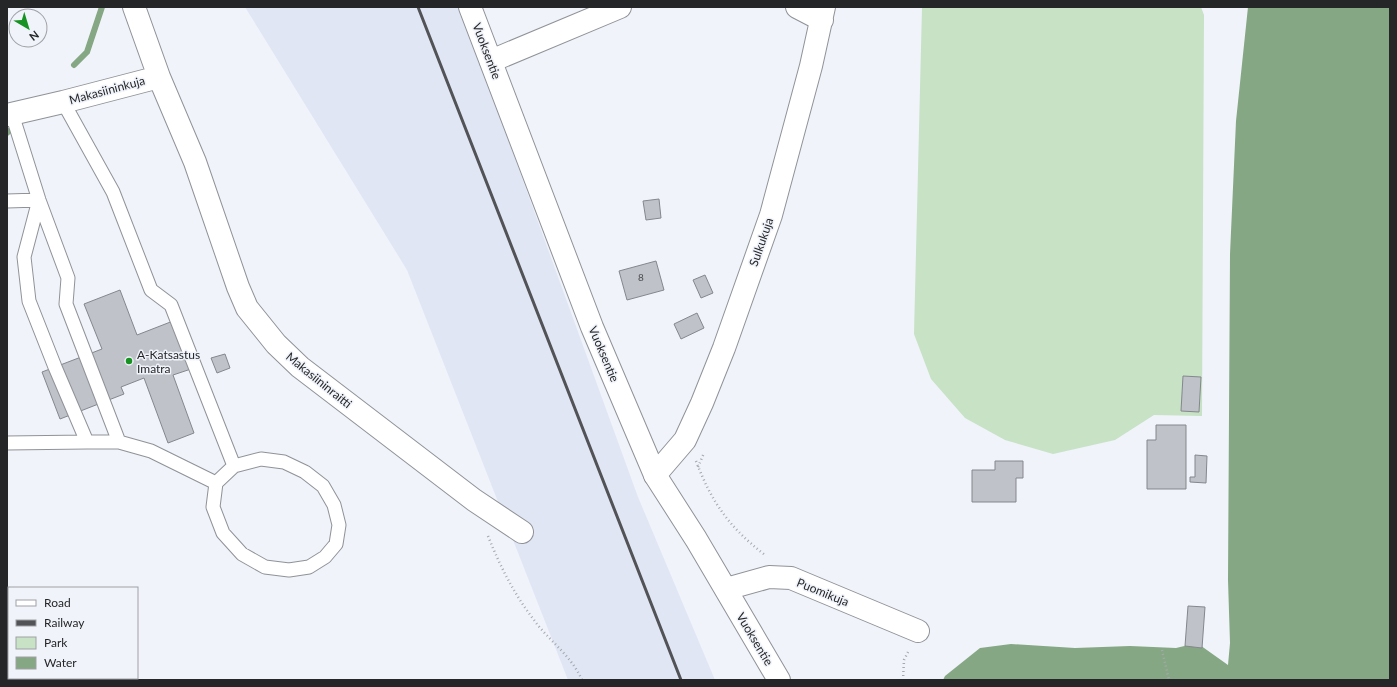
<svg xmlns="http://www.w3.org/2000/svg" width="1397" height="687" viewBox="0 0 1397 687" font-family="Lato,sans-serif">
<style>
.built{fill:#e0e6f4}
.green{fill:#c7e2c5}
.water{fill:#85a783}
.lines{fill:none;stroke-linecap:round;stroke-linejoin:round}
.stream{stroke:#85a783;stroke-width:6}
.building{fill:#bfc2c8;stroke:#84878c}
.lane-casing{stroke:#8f9297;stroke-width:15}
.street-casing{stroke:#8f9297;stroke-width:24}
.secondary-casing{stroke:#8f9297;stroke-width:24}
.path{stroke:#a6a8ad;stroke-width:2.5;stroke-dasharray:1 3;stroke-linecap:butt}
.lane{stroke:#fff;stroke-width:13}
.street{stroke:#fff;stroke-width:22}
.secondary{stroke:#fff;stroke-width:22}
.rail{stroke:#525356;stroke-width:3}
.poi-dot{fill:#189323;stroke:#f0f3fa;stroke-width:1.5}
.labels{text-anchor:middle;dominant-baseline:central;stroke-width:3;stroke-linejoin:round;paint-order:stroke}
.number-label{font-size:10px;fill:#4c4d50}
.street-label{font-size:12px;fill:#252628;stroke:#f0f3fa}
.poi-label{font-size:12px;fill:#252628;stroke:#f0f3fa;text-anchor:start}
</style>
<rect width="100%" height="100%" fill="#f0f3fa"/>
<path class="built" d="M245,7H460L638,497L715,680H568L407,270Z"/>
<path class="green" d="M922,7H1201L1204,15L1202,416L1154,415L1115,440L1053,454L1005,440L965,418L931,379L914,334Z"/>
<path class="water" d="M1248,7H1390V680H943L945,676L980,648L1011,644L1075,648L1130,646L1176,648L1197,643L1228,665L1230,643L1228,580L1230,254L1236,121Z"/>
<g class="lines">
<path class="stream" d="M74,65L87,52L102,7
M7,133L9,131
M7,624H9
M48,678L49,680"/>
</g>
<path class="building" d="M659,199L661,218L646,220L643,201Z
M656,261L664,290L627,300L619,271Z
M705,275L713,293L701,298L693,280Z
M120,290L137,335L173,321L191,369L173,375L194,433L168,443L144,378L121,387L124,394L60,419L42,372L102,349L84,304Z
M697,313L704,328L681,339L674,324Z
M225,354L230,368L217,373L211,358Z
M1183,376L1201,377L1199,412L1181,411Z
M1156,425H1186V489H1147V440H1156Z
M1195,455L1207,456L1206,483L1190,482V477H1195Z
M995,461H1023V478H1016V502H972V470H995Z
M1188,606L1205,607L1202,648L1185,646Z"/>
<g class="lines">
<g class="lane-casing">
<path id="lane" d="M63,102L113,192L151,290L171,305L234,466
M12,114L39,200L68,278L66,304L119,442L151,451L216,483L213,507L223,533L242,554L265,567L289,570L309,567L325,557L336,544L339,525L334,505L323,486L305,472L284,462L261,459L234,466L216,483
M7,201L39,200L24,257L29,301L55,367L87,442H119
M7,443L87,442"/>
</g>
<g class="street-casing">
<path id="street" d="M797,7L822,20
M491,61L620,7
M159,77L195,162L238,287L247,308L276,344L300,367L474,500L522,532
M7,115L63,102L159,77L134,7
M655,475L685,440L702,403L724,348L771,215L811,66L824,7
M726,589L769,577L791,578L918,631"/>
</g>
<g class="secondary-casing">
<path id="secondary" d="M470,7L592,327L655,475L696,539L779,680"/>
</g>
<path class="path" d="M696,461C712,503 729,527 765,555
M698,467L704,453
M488,536C500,566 514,594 534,620C549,641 571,655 582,680
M1162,650L1169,680
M903,680L904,660L909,650"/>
<use href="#lane" class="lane"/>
<use href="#street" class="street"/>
<use href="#secondary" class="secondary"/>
<path class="rail" d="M418,7L681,680"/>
</g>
<circle class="poi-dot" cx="129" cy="361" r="4"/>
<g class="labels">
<g class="number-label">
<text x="641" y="277">8</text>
</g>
<g class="street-label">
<text transform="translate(487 51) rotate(69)">Vuoksentie</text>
<text transform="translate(107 90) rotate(-15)">Makasiininkuja</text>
<text transform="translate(761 242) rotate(-71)">Sulkukuja</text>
<text transform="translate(604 354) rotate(67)">Vuoksentie</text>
<text transform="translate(319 380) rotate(39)">Makasiininraitti</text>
<text transform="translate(823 592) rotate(22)">Puomikuja</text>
<text transform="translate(755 639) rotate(59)">Vuoksentie</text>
</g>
<g class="poi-label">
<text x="137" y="354">A-Katsastus<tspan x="137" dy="14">Imatra</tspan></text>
</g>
</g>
<rect width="1397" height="687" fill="none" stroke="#252628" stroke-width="16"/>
<rect x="8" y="587" width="130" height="92" fill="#f0f3fa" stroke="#9fa1a6"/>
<rect x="16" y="600" width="20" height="6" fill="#ffffff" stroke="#9fa1a6"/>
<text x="44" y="607" font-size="12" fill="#252628">Road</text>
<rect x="16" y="620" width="20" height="6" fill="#525356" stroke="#9fa1a6"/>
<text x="44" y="627" font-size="12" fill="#252628">Railway</text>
<rect x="16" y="637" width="20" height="12" fill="#c7e2c5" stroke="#9fa1a6"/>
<text x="44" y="647" font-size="12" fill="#252628">Park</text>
<rect x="16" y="657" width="20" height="12" fill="#85a783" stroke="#9fa1a6"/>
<text x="44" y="667" font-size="12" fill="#252628">Water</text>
<g transform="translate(28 28) rotate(142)"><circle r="19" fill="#f0f3fa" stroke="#9fa1a6"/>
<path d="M0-3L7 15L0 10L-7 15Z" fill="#189323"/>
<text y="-6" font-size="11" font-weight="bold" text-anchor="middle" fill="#252628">N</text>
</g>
</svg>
